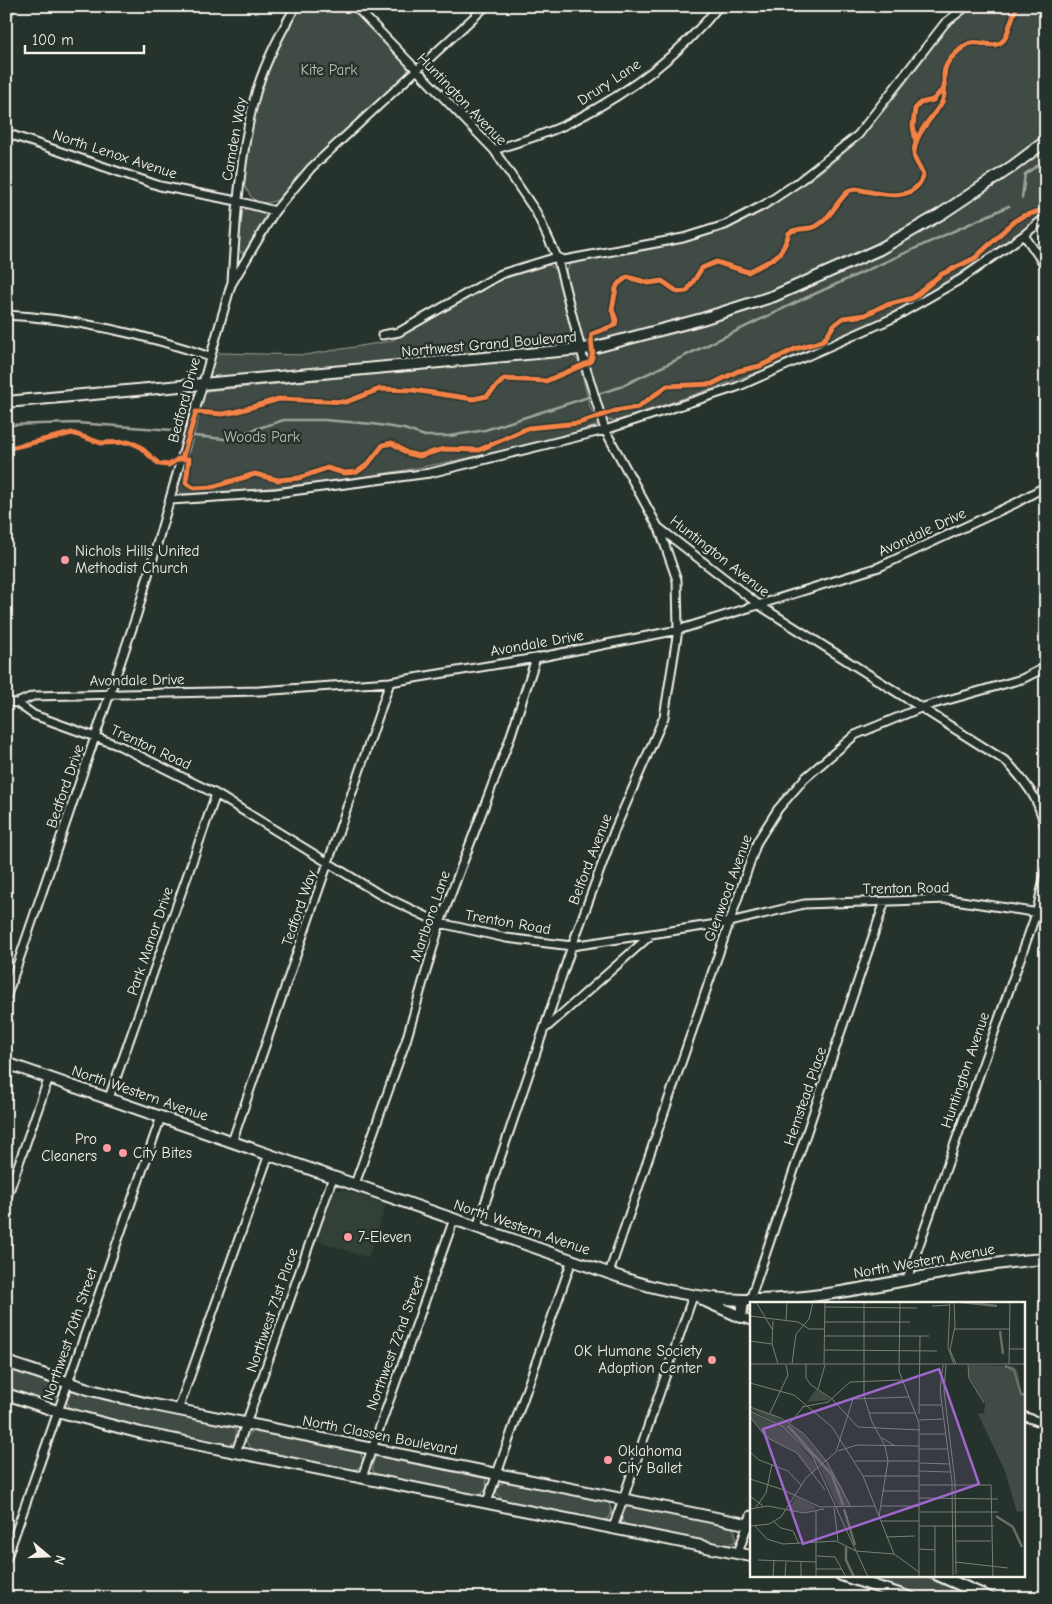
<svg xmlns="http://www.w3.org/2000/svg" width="1052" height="1604" viewBox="0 0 1052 1604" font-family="'Comic Neue',sans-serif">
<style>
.built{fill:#333f39}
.green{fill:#414b45;stroke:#9a9e96}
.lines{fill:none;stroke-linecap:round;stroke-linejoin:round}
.stream{stroke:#9fa39b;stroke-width:2.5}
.street-casing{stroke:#f4f1e8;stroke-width:11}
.secondary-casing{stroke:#f4f1e8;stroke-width:14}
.street{stroke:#26332d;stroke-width:7}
.secondary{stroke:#26332d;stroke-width:10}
.cycleway-casing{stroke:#26332d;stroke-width:8}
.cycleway{stroke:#f48246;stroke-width:5}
.poi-dot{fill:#ff9aa2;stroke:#26332d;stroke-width:2}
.labels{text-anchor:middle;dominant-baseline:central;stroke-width:5;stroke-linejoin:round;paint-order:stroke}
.park-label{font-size:15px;fill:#bebfb7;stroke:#26332d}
.street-label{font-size:15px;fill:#f4f1e8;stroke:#26332d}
.poi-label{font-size:15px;fill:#f4f1e8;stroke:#26332d;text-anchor:start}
.inset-river{fill:none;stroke:#676f68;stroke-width:2.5}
.inset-road{fill:none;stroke:#787f78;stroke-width:1}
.view{fill:#9f67cb;fill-opacity:0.15;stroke:#9f67cb;stroke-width:2.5}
.inset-edge{fill:none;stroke:#f4f1e8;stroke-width:2.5}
</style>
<rect width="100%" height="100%" fill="#26332d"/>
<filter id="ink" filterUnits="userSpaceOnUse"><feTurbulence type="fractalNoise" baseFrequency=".02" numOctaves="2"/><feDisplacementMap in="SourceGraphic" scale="10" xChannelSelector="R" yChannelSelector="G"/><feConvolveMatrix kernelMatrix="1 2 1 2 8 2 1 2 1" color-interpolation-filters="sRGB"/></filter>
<g filter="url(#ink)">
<path class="built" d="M336,1190H344L386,1204L368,1258L316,1240L332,1195Z"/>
<path class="green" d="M299,6H348L407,67L408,73L307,167L277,200L268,203L258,202L251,197L244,185L253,120L267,70Z
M971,6H1046V135L945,206L873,245L806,277L720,309L591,343H585L583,341L566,273L569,265L580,261C618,255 658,249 696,239C746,226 823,176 860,138C894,103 921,60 952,22Z
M1046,149V212C1004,245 960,275 914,301C821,354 717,387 616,421L607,420L605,417L591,382L588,355L694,328L754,309L832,277L898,245L935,223Z
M248,208L261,210L265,217L244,253H241L239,249L242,212Z
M548,265L555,268L574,341L572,345L213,380L209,376L217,350L220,353L305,355L391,341L503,279Z
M573,355L579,362L590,407L598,422L597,426C462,465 322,488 182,494L179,492L178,488L203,394L206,391Z
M6,1366L51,1381L57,1389V1396L51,1402H44L6,1389Z
M75,1390L233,1426C240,1434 236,1444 226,1446L127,1426L70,1410L66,1400L69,1393Z
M253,1430L355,1449L361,1454L363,1461L360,1467L352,1471L254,1451L246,1442V1438Z
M380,1455L483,1476L486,1479L487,1488L482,1494L476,1496L380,1477C369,1472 370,1460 380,1455Z
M507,1481L604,1500L609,1503L612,1513L608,1519L598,1521L503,1502L496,1492L500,1484Z
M632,1506L730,1526L735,1531L736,1541L727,1546L628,1527L622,1521L621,1515L627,1507Z
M855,1575H920L975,1598H922Z"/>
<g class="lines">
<path class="stream" d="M1022,198L1025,174L1046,160
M6,425L76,423L173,430
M194,436L224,439L284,420H324L373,424L404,429L425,436H450L485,430L620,387L799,301L1009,206"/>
<g class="street-casing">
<path id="street" d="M355,6L494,150L536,212L557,257L585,365L605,430L658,527L759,605L1007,762C1029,786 1042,803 1046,836
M6,22L10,6
M6,133L160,186L237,201L275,211
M494,150C520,141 549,134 573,121C628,93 680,55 719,6
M1024,235L1046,267
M232,282C236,221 239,160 254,100C262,68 279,35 296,6
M6,315C71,318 149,335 210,357
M382,335L399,332L501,274L557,257L564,260L683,238L725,225L764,205L797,183L858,135L945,23L967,6
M171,500L276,493L430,473L605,430L737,387L893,318L961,279L1024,235L1046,217
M6,702L17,703L33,696L259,691L390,682L536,658L678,630L879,567L1016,503L1046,486
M17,703L34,715L120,746L216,794L379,894L440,923L506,938L572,946L730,922L804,904L948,899L1046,914
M6,998L137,614L231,285L275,211L311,168L486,6
M546,1028L652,934
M109,1098L216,794
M232,1142L390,682
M355,1184L406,1041L440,923L509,741L536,658
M6,1200L49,1077
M477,1227L572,946L615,829L664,717L678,630L677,580L659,528
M609,1273L757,842L778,809L805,778L855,735L923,707L1022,679L1046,667
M907,1279L1037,911L1046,869
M750,1300L885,901
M741,1317L751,1321
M178,1410L269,1154
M1023,1416L1046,1424
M236,1452L333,1177
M362,1477L454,1219
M487,1502L572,1260
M613,1528L693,1296
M738,1553L751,1515
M6,1560L161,1117"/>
</g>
<g class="secondary-casing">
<path id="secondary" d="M6,402L592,348L702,319L774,296L880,249L941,214L1013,166L1046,141
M6,1063L617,1276C658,1290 700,1299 744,1300C843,1302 946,1264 1046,1259
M703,1300L741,1317L743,1300
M6,1362L91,1390L149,1404L751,1525
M6,1394L57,1411L141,1433L751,1556
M841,1575L911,1598
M938,1575L990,1598"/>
</g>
<use href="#street" class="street"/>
<use href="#secondary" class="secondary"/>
<g class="cycleway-casing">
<path id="cycleway" d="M916,142L913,126L915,109L920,103L933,100L943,89
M6,449L72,433L101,443L130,442L139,446L159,464L169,465L178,459H189L186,483L194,488L212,487L255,474L278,480L299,478L327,468L344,473L357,472L368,464L383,445L392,443L407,453L419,456L444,449L479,450L528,428L579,423L615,411L638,407L667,386L712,384L738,371L760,366L795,349L823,341L834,325L843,318L865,315L883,306L913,298L940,275L975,258L1013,222L1023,216L1046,209
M182,459L196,412L222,414L235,412L279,399L346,402L380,389L413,390L473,399L487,396L504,379L546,381L590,362C596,353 589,344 592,334L615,325L616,320L612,310L616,288L618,284L627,277L649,283L662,281L678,292L687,291L702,268L716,262L748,272C772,259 781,260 789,233C798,226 811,232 821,223C833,214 838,199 850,190L856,189C878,193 913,205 923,176C922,167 913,161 914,152C916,131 933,118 942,102C948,90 940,76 947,64C951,57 959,50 966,45C978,37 996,53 1005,38C1009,31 1012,16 1017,6"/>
</g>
<use href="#cycleway" class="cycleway"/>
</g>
</g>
<g class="poi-dot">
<circle cx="65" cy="560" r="5"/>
<circle cx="107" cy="1148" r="5"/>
<circle cx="123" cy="1153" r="5"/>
<circle cx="348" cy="1237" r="5"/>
<circle cx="712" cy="1360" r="5"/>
<circle cx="608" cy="1460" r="5"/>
</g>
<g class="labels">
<g class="park-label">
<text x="329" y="70">Kite Park</text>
<text x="262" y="437">Woods Park</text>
</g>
<g class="street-label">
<text transform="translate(609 82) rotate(-33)">Drury Lane</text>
<text transform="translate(462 99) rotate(46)">Huntington Avenue</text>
<text transform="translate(234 139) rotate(-80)">Camden Way</text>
<text transform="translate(115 154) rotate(18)">North Lenox Avenue</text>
<text transform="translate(489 344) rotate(-5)">Northwest Grand Boulevard</text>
<text transform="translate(184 400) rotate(-75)">Bedford Drive</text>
<text transform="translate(922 532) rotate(-25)">Avondale Drive</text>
<text transform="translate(720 556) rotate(38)">Huntington Avenue</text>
<text transform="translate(537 643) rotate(-10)">Avondale Drive</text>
<text transform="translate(137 680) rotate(-1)">Avondale Drive</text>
<text transform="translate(151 747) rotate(25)">Trenton Road</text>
<text transform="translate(65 786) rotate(-71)">Bedford Drive</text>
<text transform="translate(590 859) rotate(-69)">Belford Avenue</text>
<text transform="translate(728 888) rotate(-70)">Glenwood Avenue</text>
<text transform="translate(906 888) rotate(-1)">Trenton Road</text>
<text transform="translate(299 908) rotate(-71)">Tedford Way</text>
<text transform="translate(430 916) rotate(-71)">Marlboro Lane</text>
<text transform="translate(508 922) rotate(10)">Trenton Road</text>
<text transform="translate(150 941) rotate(-71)">Park Manor Drive</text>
<text transform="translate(965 1070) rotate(-71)">Huntington Avenue</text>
<text transform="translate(140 1093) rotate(19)">North Western Avenue</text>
<text transform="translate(805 1096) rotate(-71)">Hemstead Place</text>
<text transform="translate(522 1227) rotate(19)">North Western Avenue</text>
<text transform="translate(924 1261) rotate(-10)">North Western Avenue</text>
<text transform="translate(272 1310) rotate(-71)">Northwest 71st Place</text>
<text transform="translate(70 1334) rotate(-71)">Northwest 70th Street</text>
<text transform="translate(395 1343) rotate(-70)">Northwest 72nd Street</text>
<text transform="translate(380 1435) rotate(11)">North Classen Boulevard</text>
</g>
<g class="poi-label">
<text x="75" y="551">Nichols Hills United<tspan x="75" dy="17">Methodist Church</tspan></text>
<text x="97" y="1139" text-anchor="end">Pro<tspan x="97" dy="17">Cleaners</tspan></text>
<text x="133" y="1153">City Bites</text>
<text x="358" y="1237">7-Eleven</text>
<text x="702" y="1351" text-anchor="end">OK Humane Society<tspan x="702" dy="17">Adoption Center</tspan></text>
<text x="618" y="1451">Oklahoma<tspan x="618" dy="17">City Ballet</tspan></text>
</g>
</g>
<g transform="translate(750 1302)">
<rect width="275" height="275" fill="#26332d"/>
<path d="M219,63L263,64L268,69L271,90H275V209L267,210L255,169L228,112L234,111L235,101L219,74ZM66,87L79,96L80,98L57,100ZM0,106L24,113L52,131L76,159L70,165L42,132ZM0,109L40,131L68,165L62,170L46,150L16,135L0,114ZM77,161L92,185L100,204L88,205L70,166ZM46,195L65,204V207L57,210L38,208Z" fill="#414b45"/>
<path class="inset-river" d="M211,0L247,4M250,29L253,52M255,64L264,68L271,92L275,93M38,124L82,173L93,203M94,207L105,243M246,214L263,225L272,245M96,245V258L104,275"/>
<path class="inset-road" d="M6,0L22,27M114,0V94L122,120L135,144L138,159L129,214M150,0L149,69L169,121V275M200,0L198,46L204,62M204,0L205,24L200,48L206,62M182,4L200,3M75,5L167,6M0,14L48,20L59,27H74M23,19L22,42L28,62M36,19L37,0M75,20H160M204,27H260M75,34H179M0,39L22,42M259,47H275M75,48L187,49M0,62H148M42,62L46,32L59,17L63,0M56,62V76L61,83L82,97L108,125L170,128M74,62L75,0M148,62H275M196,62L194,89L205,179L206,272M259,62L260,0M193,63L190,88L202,180L203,273M218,63L219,76L234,101M0,81L44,93L82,125L113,174L144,252L169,270M68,87L75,63M170,103H191M0,105L31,116L54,132L77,160L101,205M52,105L78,100L100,80L151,78M0,109L33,125L62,153L118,275M20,111L38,73L36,63M119,111H166M169,112L170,34M0,115L16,135L47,151L75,188M169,118L193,117M40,121L54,104M170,132H195M132,136L145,144M169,147H197M88,149L107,143L169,144M0,150L9,158L38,169L51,183M105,159H169M170,161L199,162M169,169L200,170M113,174H169M0,177L31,187L70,205L125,204M169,183H241L243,275M132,189H169M0,194L13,204M169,196L248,197M131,204H169M6,205L16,191L22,162M84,206L88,239M0,207L18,204L54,211L74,207M66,209V275M170,210H248M131,219H169M24,220L31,226L43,229L49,242M0,224L19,222L31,215L56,176L86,150L103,97L159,95M5,224L17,237L33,242L86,239L106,249L144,252M169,224H244M185,224V275M136,235L165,234M206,239H241M169,247L185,248M67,254L85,255L96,275M8,258L67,260M205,260L258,266M66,267H92M23,275L24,259M35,275L36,260M51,275V259M196,275H215"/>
<path class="view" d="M189,67L229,182L53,242L13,127Z"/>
<rect width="275" height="275" class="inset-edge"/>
</g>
<rect width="1052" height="1604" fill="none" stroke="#26332d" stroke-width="25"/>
<rect x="12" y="12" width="1027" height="1579" fill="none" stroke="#f4f1e8" stroke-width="2" filter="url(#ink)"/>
<g transform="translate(48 1556) rotate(109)" stroke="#26332d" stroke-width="4" paint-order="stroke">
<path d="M0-4L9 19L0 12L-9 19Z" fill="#f4f1e8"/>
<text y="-8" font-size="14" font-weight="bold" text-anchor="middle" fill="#f4f1e8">N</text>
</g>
<path d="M25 45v8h119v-8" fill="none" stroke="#f4f1e8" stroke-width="2.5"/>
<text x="32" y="45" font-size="15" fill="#f4f1e8" stroke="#26332d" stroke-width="4" paint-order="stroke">100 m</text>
</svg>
